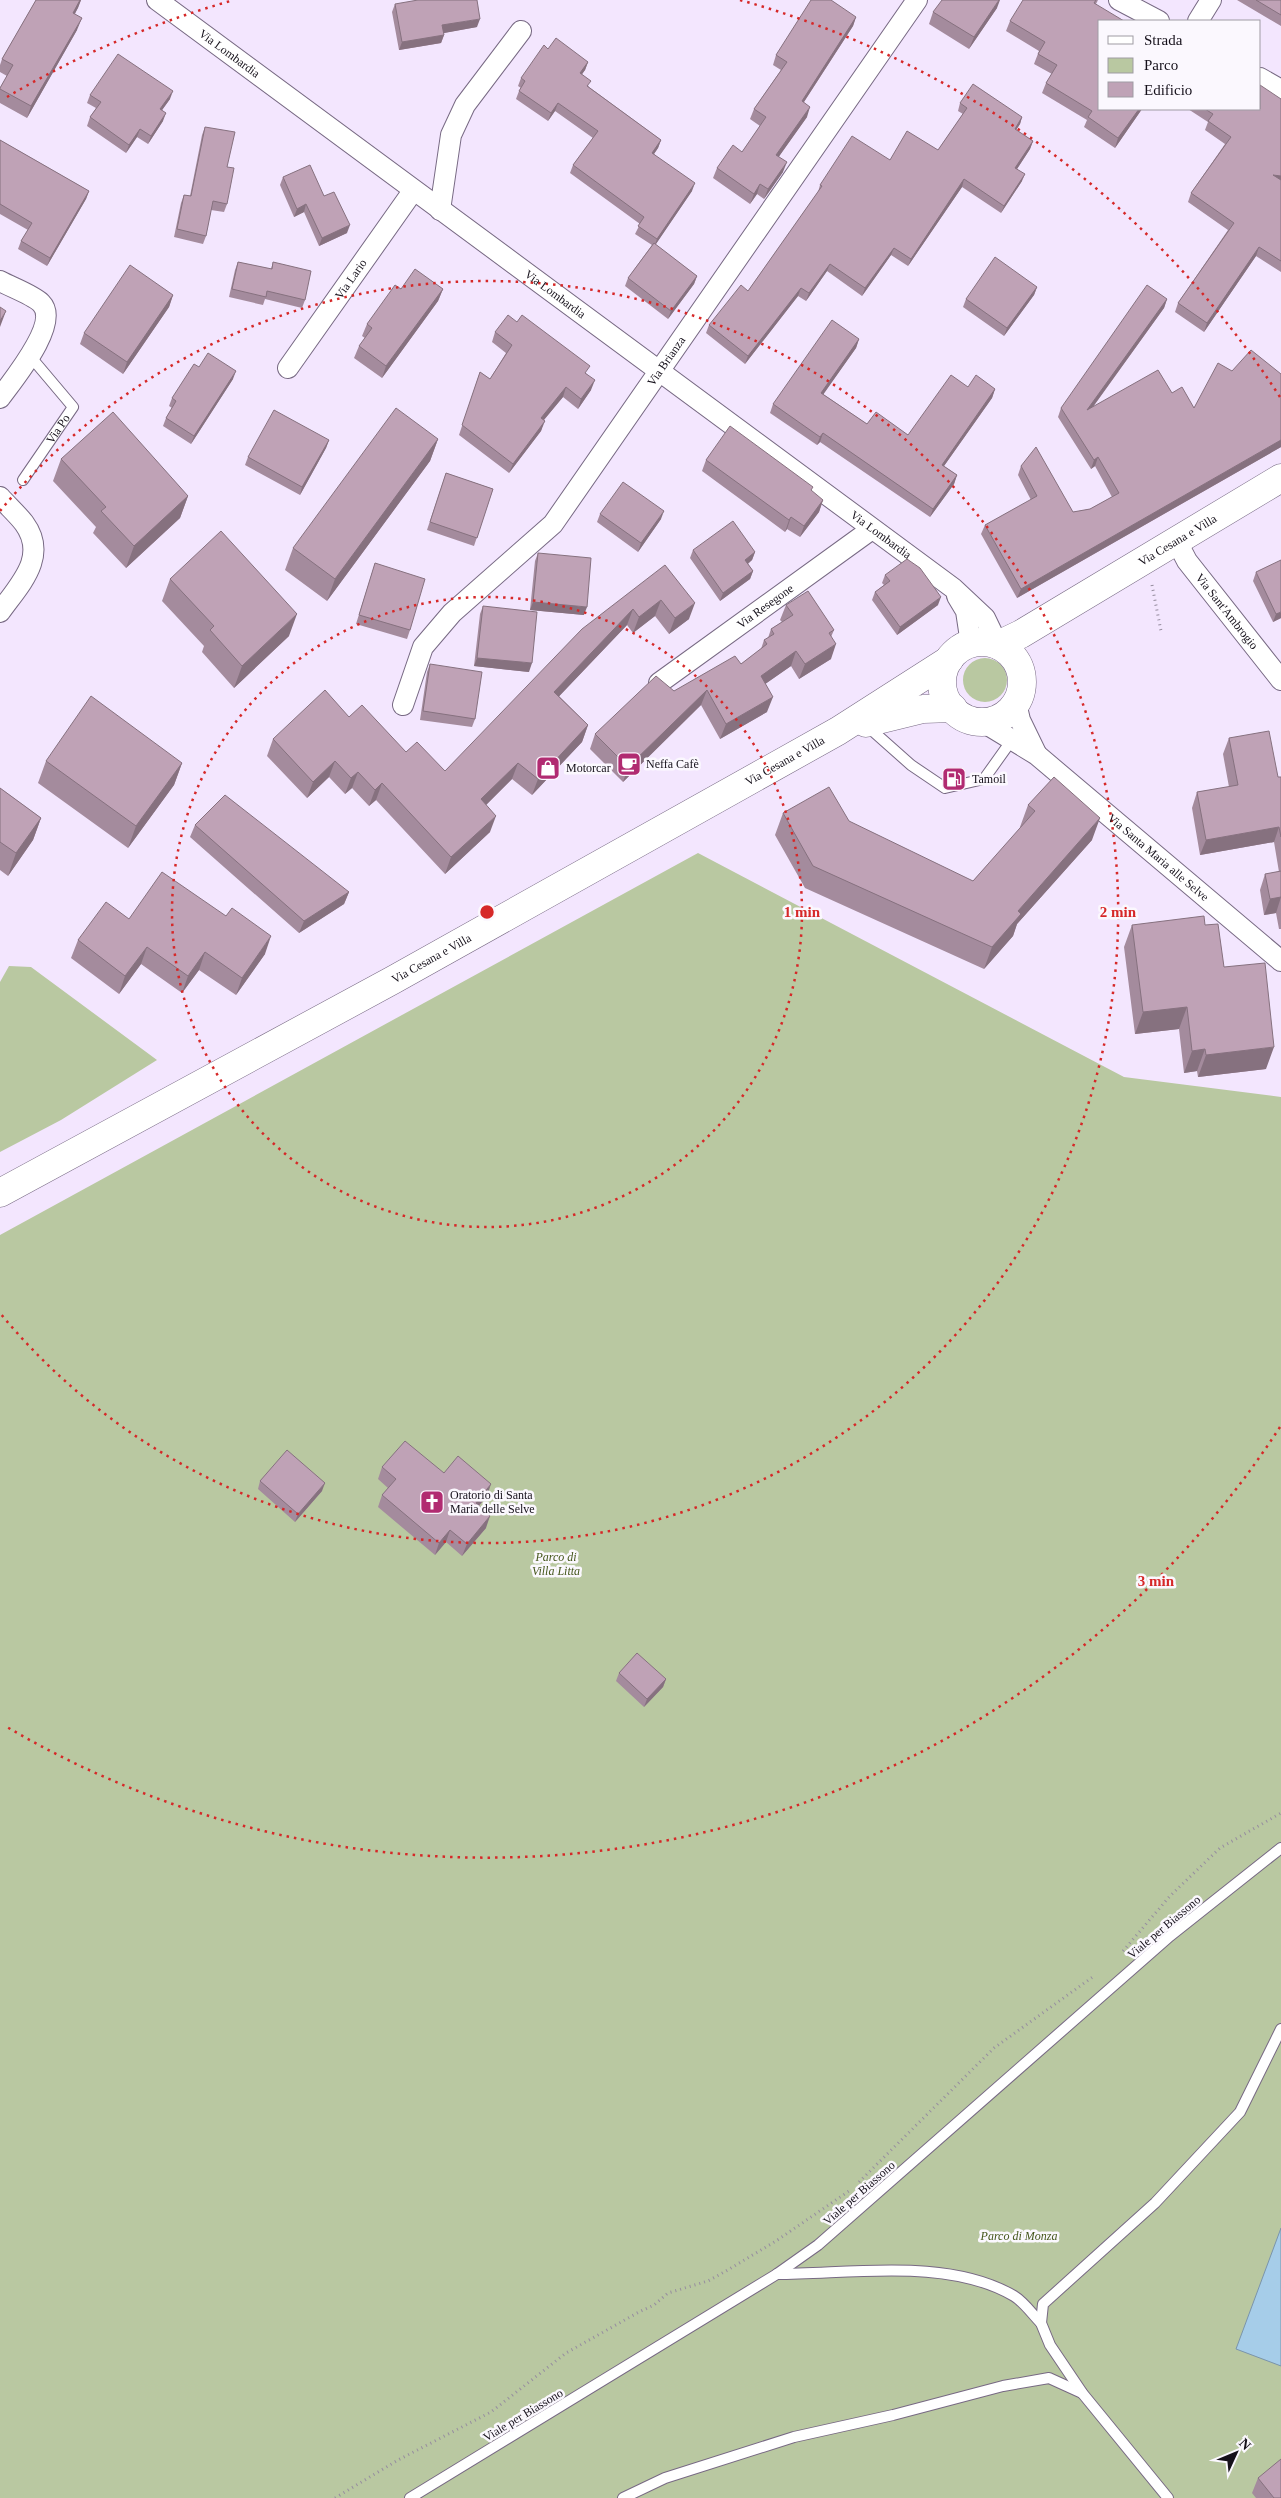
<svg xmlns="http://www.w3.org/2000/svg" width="1281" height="2498" viewBox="0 0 1281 2498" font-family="'Times New Roman',serif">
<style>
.green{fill:#b9c8a1}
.water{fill:#a6cde9;stroke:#7a94ab}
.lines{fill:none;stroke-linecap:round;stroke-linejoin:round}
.lane-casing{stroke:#776983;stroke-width:12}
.street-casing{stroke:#776983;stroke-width:22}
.secondary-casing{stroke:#776983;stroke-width:29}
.path{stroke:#968d9f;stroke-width:3;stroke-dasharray:1 4;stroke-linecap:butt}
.lane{stroke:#fff;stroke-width:10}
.street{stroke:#fff;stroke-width:20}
.secondary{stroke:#fff;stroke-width:28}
.wall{fill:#a48b9d}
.shaded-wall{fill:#86717f}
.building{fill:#bfa2b6;stroke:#86717f}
.ring{fill:none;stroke:#d62828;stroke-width:2.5;stroke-dasharray:2.5 5}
.labels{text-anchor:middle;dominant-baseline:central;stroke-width:5;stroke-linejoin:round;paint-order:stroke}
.street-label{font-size:12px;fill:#15101a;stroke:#fbf8fe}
.poi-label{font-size:12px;fill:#15101a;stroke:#fbf8fe;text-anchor:start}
.park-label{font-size:12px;font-style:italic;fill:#45571c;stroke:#fbf8fe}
.centre{fill:#d62828;stroke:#fbf8fe;stroke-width:2.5}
.ring-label{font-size:15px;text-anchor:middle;font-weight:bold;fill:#d62828;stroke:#fbf8fe;stroke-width:5;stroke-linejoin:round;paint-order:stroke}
</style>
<rect width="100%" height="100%" fill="#f3e6fe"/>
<path class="green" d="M963 680a22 22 0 1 1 44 0a22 22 0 1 1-44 0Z
M698,853L1124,1077L1281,1097V2498H0V1235Z
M9,966L31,967L157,1060L61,1120L0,1152V982Z"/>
<path class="water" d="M1281,2228V2366L1236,2349Z"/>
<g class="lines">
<g class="lane-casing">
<g id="lane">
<path id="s1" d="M23,480L73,407L30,356"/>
<path d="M866,725L911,765L945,788L984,779L1014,737"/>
<path d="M777,2274C851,2274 948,2257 1014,2296C1024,2302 1033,2315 1041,2323"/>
<path d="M410,2498L777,2274L818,2245L1170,1936L1281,1848"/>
<path d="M623,2498L665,2478L794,2437L893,2415L1003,2386L1049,2378L1082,2393"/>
<path d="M1168,2498L1083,2394L1050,2345L1041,2323L1043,2304L1155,2203L1240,2112L1281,2029"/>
</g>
</g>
<g class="street-casing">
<g id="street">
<path id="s2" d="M157,0L953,588L985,618L998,645"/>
<path d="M1119,0L1159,21"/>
<path d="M1198,21L1211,0"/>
<path d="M1260,78L1281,90"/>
<path d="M440,210L451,135L465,105L521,31"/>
<path d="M0,281C11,287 33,295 41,303C61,323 12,381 0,398"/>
<path id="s3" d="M288,368L413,191"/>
<path d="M0,497C8,506 17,514 24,523C49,557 19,585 0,612"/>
<path id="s4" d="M1176,540L1187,561L1281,680"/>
<path d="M957,596L966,611L971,644"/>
<path id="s5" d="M659,683L872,529"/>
<path d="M1016,703L1020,720L1036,753"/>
<path id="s6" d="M403,705L423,647L452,613L553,524L917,0"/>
<path id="s7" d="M983,722L1037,755L1281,961"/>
</g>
</g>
<g class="secondary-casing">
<g id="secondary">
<circle cx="982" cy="682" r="40"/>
<path id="s8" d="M998,645L1021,634L1281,478"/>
<path d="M866,723L923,709L953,708"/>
<path id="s9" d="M0,1193L393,980L838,731L949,660"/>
</g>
</g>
<path class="path" d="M1152,585L1161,631
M1123,1951L1170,1896L1220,1848L1281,1813
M859,2182L994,2048L1094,1976
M335,2498L398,2460L491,2412L566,2353L639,2312L654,2305L668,2293L708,2281L726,2271L776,2241L849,2191"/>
<use href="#lane" class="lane"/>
<use href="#street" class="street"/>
<use href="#secondary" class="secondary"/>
</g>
<path class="wall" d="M36,0H81L75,14L77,30L27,118L0,103V88L7,76L0,72V65L2,59Z
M1096,0H1098L1096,4L1100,21V109H1142L1115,148L1084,127L1087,120L1042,93L1046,83L1052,74L1034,64L1039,51L1006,31L1010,21Z
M1237,0H1281V26Z
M395,4L477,27L443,33L444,35L441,43L399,50L392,12Z
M997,8L969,49L929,24L933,12Z
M856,17L853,26L804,102L807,117L779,156L783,172L764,199L757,194L750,204L713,178L717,168L742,152L760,126L750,119L754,109L781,70L773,65L776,55Z
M548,49L588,62L585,70L582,74L589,87L661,140L658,148L654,154L692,191L655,245L697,276L694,284L668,319L625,286L628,278L652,245L635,234L640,224L570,173L573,165L593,138L555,111L548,121L516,99L519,91L521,88L518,86L521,78Z
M90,95L170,99L162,110L163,121L148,144L137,137L126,153L87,126L90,117L96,108L87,103Z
M1281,99V272L1256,256L1204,332L1175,312L1178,303L1228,230L1188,202L1191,193L1225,144L1205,130L1208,122L1188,109H1260Z
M960,103L1022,117L1020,124L1016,130L1033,141L1030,149L1017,169L1022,181L1001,213L962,187L908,266L891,255L862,296L827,271L806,301L798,296L745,364L706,333L709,325L748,291L818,192L820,185L890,160L938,150L963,114L958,111Z
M205,127L227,167V204L224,212L211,210L206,236L203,244L174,237L181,203L184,195L190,196L202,135Z
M0,140L89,191L86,199L47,266L18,249L21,241L28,230L0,214Z
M283,177L324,196L347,233L319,246L304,212L294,217L280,185Z
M238,262L271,269L273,262L305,300L302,308L265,299L263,305L229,297L235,270Z
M1037,287L1034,295L1004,336L963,307L966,299Z
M401,289H443L438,301L382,378L354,358L359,346L365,338L362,336L367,324Z
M173,295L169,307L123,374L80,344L84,333Z
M1167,299L1164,308L1093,407L1172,393L1194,408L1232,371L1281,374V447L1017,598L981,534L985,525L1031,500L1018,475L1021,466L1073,512L1090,509L1112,497L1095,466L1091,469L1058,417L1061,408Z
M495,332L587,374L591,390L578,409L563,397L544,420L541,431L509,473L459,435L480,372L490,379L506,353L492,342Z
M859,339L856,348L823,394L867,424L908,435L968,387L995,389L992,398L944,466L957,475L954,484L930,517L820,442L817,445L770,413L773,404Z
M199,367L233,379L191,444L163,426L166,418L172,408L169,406L172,398Z
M438,439L430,461L327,601L285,570L293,548Z
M329,440L326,448L300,495L245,465L248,457Z
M61,459L188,496L180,518L126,568L93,533L96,527L53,481Z
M706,460L823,500L819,512L800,537L787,529L785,532L702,471Z
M446,473L493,489L474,546L427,530Z
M600,514L661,519L638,552L597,522Z
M693,550L755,552L752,560L748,564L753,571L750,579L720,601L690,558Z
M538,553L584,615L530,610L535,561Z
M375,563L410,630L407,639L356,624Z
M665,565L689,619L669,634L655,616L633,633L627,625L559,696L588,725L582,742L532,795L512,779L486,805L490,832L445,874L376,800L369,806L352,788L345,794L329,777L307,798L267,756L273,739L349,717L406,752L445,771Z
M1256,572L1281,618L1273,622L1253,581Z
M885,575L938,605L897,635L872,600L875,592L884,585L882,583Z
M170,579L289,636L234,688L202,652L204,646L162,601Z
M786,605L834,630L831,637V659L799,679L791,666L765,684L767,712L720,739L701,705L623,782L590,749L595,734L674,691L741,664L761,649L764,640L768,638L771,629L782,622L780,620Z
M483,606L529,672L474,666L480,614Z
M430,664L475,719L472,727L420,720L427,672Z
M1229,738L1278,777H1281V929H1279L1276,913L1264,915L1260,890L1265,874L1279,872L1274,842L1200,855L1192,808L1197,792L1229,787L1223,754Z
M46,761L182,763L174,785L128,848L38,783Z
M0,788L41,818L33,840L8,876L0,870Z
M1028,805L1092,840L1017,924L1013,936L984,969L805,888L775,835L783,813L973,881L1021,828L1020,827Z
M195,825L349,892L344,904L299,933L190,837Z
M129,919L265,954L236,995L199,970L182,993L141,964L119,994L71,958L78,940Z
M1132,925H1205L1224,967L1266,1069L1198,1077L1197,1071L1184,1073L1179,1029L1135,1034L1124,947Z
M382,1467L444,1473L487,1496L479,1506L486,1528L462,1556L446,1542L435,1555L378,1507L382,1495L388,1488L378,1479Z
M260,1481L322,1491L295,1522L258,1489Z
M619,1673L666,1679L663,1687L644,1707L616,1681Z
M1258,2478L1281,2498H1256L1252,2493Z"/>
<path class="shaded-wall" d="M80,0H81L78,8L68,25L73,13Z
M999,0H1000L997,8L969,49L974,37Z
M856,17L853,26L798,111L802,101Z
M82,18L77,30L27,118L31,106Z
M480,19L477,27L439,34L442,25Z
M444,35L441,43L399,50L402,42Z
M588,62L585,70L577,81L580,73Z
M173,91L170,99L157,117L160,109Z
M558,103L555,111L548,121L551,113Z
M810,107L807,117L773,165L776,155Z
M1139,109H1142L1115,148L1118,138Z
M166,113L163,121L148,144L151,136Z
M1022,117L1020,124L1012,136L1015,129Z
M140,129L137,137L126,153L129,145Z
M661,140L658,148L649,161L652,153Z
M1033,141L1030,149L1013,175L1015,168Z
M787,162L783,172L764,199L768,189Z
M1025,174L1022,181L1001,213L1004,206Z
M1273,175L1281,176V185Z
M964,179L962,187L908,266L911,259Z
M695,183L692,191L654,247L657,239Z
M760,184L757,194L750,204L754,194Z
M89,191L86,199L47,266L50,258Z
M306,204L304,212L294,217L297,209Z
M350,225L347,233L319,246L322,238Z
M1259,247L1256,256L1204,332L1207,323Z
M894,248L891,255L862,296L865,288Z
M830,264L827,271L806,301L809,293Z
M697,276L694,284L668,319L671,311Z
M1037,287L1034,295L1004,336L1007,328Z
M801,288L798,296L745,364L748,356Z
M443,289L438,301L382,378L386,366Z
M173,295L169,307L123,374L127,362Z
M1167,299L1164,308L1084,419L1087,410Z
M6,311L0,327V321Z
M859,339L856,348L818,402L821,393Z
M236,371L233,379L191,444L194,436Z
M595,380L591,390L578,409L581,399Z
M566,387L563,397L537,428L541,418Z
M995,389L992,398L939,473L942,465Z
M545,421L541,431L509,473L513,464Z
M823,433L820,442L817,445L820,437Z
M438,439L430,461L327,601L335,579Z
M329,440L326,448L300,495L302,487Z
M1281,440V447L1017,598L1021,589Z
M1098,457L1095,466L1091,469L1094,460Z
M957,475L954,484L930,517L933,509Z
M188,496L180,518L126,568L134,546Z
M823,500L819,512L800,537L804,526Z
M664,511L661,519L638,552L641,543Z
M791,517L787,529L785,532L789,520Z
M755,552L752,560L742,568L745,560Z
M753,571L750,579L720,601L723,593Z
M941,597L938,605L897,635L900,627Z
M661,600L655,616L633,633L639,617Z
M533,602L587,607L584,615L530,610Z
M695,603L689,619L669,634L675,618Z
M633,609L627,625L548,708L554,692Z
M1281,612V618L1273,622L1276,614Z
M297,614L289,636L234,688L242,666Z
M836,644L831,659L799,679L805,664Z
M796,651L791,666L755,691L761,676Z
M477,658L532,663L529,672L474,666Z
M707,690L701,705L623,782L628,767Z
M773,697L767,712L720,739L726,724Z
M588,725L582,742L532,795L538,779Z
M335,761L329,777L307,798L313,782Z
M182,763L174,785L128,848L136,826Z
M518,763L512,779L475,816L481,799Z
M358,772L352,788L345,794L351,778Z
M382,783L376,800L369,806L375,790Z
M496,816L490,832L445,874L451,857Z
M41,818L33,840L8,876L16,853Z
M1100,818L1092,840L1017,924L1013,936L984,969L992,947L1018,911Z
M1279,827L1274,842L1200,855L1206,840Z
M349,892L344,904L299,933L304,921Z
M1281,897L1276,913L1264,915L1270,899Z
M271,936L265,954L236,995L242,978Z
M147,947L141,964L119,994L125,976Z
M205,952L199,970L182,993L188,976Z
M1187,1007L1179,1029L1135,1034L1143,1012Z
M1274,1047L1266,1069L1198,1077L1206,1055Z
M1205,1049L1197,1071L1184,1073L1192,1051Z
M325,1483L322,1491L295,1522L298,1514Z
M491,1484L487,1496L471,1515L476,1503Z
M490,1516L486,1528L462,1556L467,1544Z
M450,1530L446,1542L435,1555L439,1543Z
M666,1679L663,1687L644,1707L647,1699Z"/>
<path class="building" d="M36,0H80L73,13L82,18L31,106L0,89V88L13,65L2,59Z
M418,0H477L480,19L442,25L444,35L402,42L395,4Z
M811,0H831L856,17L802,101L810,107L776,155L787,162L768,189L760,184L754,194L717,168L733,145L742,152L766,117L754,109L787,62L776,55Z
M942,0H999L974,37L933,12Z
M1023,0H1096L1094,3L1124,21H1100V109H1139L1118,138L1088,117L1092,111L1046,83L1057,65L1038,54L1045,42L1010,21Z
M1256,0H1281V15Z
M556,38L588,62L580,73L591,81L587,86L661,140L652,153L695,183L657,239L638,226L644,217L573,165L598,131L558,103L551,113L519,91L525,81L521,78L544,45L548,49Z
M118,54L173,91L160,109L166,113L151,136L140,129L129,145L90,117L101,102L90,95Z
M973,84L1022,117L1015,129L1033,141L1015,168L1025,174L1004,206L964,179L911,259L894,248L865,288L830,264L809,293L801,288L748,356L709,325L741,285L748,291L822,186L820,185L852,136L890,160L907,131L938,150L967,108L960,103Z
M1260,85L1281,99V176L1273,175L1281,180V261L1259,247L1207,323L1178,303L1234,223L1191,193L1231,137L1208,121L1213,114L1205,109H1260Z
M205,127L235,132L227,167L234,168L227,204L213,201L206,236L177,229L184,195L191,196Z
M0,140L89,191L50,258L21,241L32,223L0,204Z
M310,165L324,196L334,192L350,225L322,238L306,204L297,209L283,177Z
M654,243L697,276L671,311L628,278Z
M995,257L1037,287L1007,328L966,299Z
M238,262L272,269L273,262L311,271L305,300L267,291L266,297L232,289Z
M130,265L173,295L127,362L84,333Z
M415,269L443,289L386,366L359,346L372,328L367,324L395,285L401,289Z
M1147,285L1167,299L1087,410L1158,370L1172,393L1182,387L1194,408L1218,363L1232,371L1251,350L1281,374V440L1021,589L985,525L1037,496L1021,466L1036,447L1073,512L1090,509L1119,493L1098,457L1094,460L1061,408Z
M0,307L6,311L0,321Z
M508,315L517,322L522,315L590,366L585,373L595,380L581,399L566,387L541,418L545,421L513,464L462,425L480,372L490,379L512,345L495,332Z
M832,320L859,339L821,393L867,424L876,412L908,435L951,375L968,387L976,375L995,389L942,465L957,475L933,509L823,433L820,437L773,404Z
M208,353L236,371L194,436L166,418L176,401L172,398L194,364L199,367Z
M396,408L438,439L335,579L293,548Z
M274,410L329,440L302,487L248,457Z
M113,412L188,496L134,546L101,511L106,507L61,459Z
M730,426L813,487L811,490L823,500L804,526L791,517L789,520L706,460Z
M446,473L493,489L477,538L430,522Z
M623,482L664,511L641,543L600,514Z
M733,521L755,552L745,560L753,571L723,593L693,550Z
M221,531L297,614L242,666L210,630L214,626L170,579Z
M538,553L591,558L587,607L533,602Z
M907,559L920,568L941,597L900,627L875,592L890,581L885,575Z
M1281,560V612L1276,614L1256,572Z
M375,563L425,579L410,630L359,615Z
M665,565L695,603L675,618L661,600L639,617L633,609L554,692L588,725L538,779L518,763L481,799L496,816L451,857L382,783L375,790L358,772L351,778L335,761L313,782L273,739L325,690L349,717L362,705L406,752L417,742L445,771L582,629Z
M808,591L834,630L829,633L836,644L805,664L796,651L761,676L773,697L726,724L707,690L628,767L595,734L656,676L674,691L735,656L741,664L767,644L764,640L774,634L771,629L793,615L786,605Z
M483,606L537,612L532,663L477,658Z
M430,664L482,672L475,719L423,711Z
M91,696L182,763L136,826L46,761Z
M1269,731L1278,777H1281V837L1279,827L1206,840L1197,792L1238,785L1229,738Z
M1054,777L1100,818L1018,911L1021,914L992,947L813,866L783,813L829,787L849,821L973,881L1035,811L1028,805Z
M0,788L41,818L16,853L0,842Z
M225,795L349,892L304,921L195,825Z
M1281,871V897L1270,899L1265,874Z
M162,872L226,916L232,908L271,936L242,978L205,952L188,976L147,947L125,976L78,940L106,902L129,919Z
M1204,916L1205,925L1218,924L1224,967L1265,963L1274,1047L1206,1055L1205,1049L1192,1051L1187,1007L1143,1012L1132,925Z
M405,1441L444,1473L458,1456L491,1484L476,1503L490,1516L467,1544L450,1530L439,1543L382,1495L396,1479L382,1467Z
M287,1450L325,1483L298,1514L260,1481Z
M637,1653L666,1679L647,1699L619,1673Z
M1281,2459V2498H1274L1258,2478Z"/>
<g class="ring">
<circle cx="487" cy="912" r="315"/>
<path d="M0 511A631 631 0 1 1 0 1313"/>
<path d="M1280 1427A946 946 0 0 1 7 1727M7 97A946 946 0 0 1 234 0M740 0A946 946 0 0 1 1280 397"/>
</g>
<defs>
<g id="cafe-square" transform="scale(1.25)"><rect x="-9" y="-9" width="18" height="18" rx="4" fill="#b12b71" stroke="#fbf8fe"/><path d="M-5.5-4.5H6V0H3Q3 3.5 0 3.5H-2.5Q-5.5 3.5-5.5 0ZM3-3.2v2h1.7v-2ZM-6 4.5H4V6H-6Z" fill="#fff"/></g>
<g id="shop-square" transform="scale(1.25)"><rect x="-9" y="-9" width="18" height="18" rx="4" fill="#b12b71" stroke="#fbf8fe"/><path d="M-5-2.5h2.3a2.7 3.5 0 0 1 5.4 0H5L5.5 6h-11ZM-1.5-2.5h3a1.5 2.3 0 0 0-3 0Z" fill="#fff"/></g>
<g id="fuel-square" transform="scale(1.25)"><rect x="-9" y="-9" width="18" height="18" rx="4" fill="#b12b71" stroke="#fbf8fe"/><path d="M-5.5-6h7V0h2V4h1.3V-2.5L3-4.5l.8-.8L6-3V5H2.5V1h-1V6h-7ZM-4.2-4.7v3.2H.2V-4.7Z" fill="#fff"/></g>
<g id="church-square" transform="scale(1.25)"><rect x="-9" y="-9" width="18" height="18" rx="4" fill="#b12b71" stroke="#fbf8fe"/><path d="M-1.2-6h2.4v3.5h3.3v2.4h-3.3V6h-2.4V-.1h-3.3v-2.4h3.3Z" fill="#fff"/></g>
</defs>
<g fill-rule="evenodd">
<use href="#cafe-square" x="629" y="764"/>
<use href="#shop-square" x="548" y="768"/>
<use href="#fuel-square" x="954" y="779"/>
<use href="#church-square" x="432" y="1502"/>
</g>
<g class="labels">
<g class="street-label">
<text stroke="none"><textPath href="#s2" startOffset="90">Via Lombardia</textPath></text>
<text stroke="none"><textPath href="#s3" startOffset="109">Via Lario</textPath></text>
<text stroke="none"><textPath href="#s2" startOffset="495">Via Lombardia</textPath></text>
<text stroke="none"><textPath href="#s6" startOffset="439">Via Brianza</textPath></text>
<text stroke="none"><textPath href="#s1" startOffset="62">Via Po</textPath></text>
<text stroke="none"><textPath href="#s2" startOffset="900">Via Lombardia</textPath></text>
<text stroke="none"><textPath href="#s8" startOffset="208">Via Cesana e Villa</textPath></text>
<text stroke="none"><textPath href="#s5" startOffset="131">Via Resegone</textPath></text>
<text stroke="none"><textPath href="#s4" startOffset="88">Via Sant'Ambrogio</textPath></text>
<text stroke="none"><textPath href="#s9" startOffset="896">Via Cesana e Villa</textPath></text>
<text stroke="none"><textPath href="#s7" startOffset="222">Via Santa Maria alle Selve</textPath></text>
<text stroke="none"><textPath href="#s9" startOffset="491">Via Cesana e Villa</textPath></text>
<text transform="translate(1164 1927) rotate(-40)">Viale per Biassono</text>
<text transform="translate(859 2193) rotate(-41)">Viale per Biassono</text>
<text transform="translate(523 2415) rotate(-31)">Viale per Biassono</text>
</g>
<g class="poi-label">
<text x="646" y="764">Neffa Cafè</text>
<text x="566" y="768">Motorcar</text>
<text x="972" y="779">Tamoil</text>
<text x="450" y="1495">Oratorio di Santa<tspan x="450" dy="14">Maria delle Selve</tspan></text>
</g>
<g class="park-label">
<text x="556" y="1557">Parco di<tspan x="556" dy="14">Villa Litta</tspan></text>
<text x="1019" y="2236">Parco di Monza</text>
</g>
</g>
<circle cx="487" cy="912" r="8" class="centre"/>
<g class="ring-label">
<text x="802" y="917">1 min</text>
<text x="1118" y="917">2 min</text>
<text x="1156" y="1586">3 min</text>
</g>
<rect x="1098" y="20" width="162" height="90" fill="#fbf8fe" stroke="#9f9ba3"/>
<rect x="1108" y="36" width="25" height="8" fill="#ffffff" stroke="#9f9ba3"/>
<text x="1144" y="45" font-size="15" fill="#15101a">Strada</text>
<rect x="1108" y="58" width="25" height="15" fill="#b9c8a1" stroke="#9f9ba3"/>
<text x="1144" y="70" font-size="15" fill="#15101a">Parco</text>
<rect x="1108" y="82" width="25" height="15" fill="#bfa2b6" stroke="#9f9ba3"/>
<text x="1144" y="95" font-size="15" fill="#15101a">Edificio</text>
<g transform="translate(1236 2453) rotate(46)" stroke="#fbf8fe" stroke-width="4" paint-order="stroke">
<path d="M0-4L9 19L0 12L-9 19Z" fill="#15101a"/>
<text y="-8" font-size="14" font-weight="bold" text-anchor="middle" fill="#15101a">N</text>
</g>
</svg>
